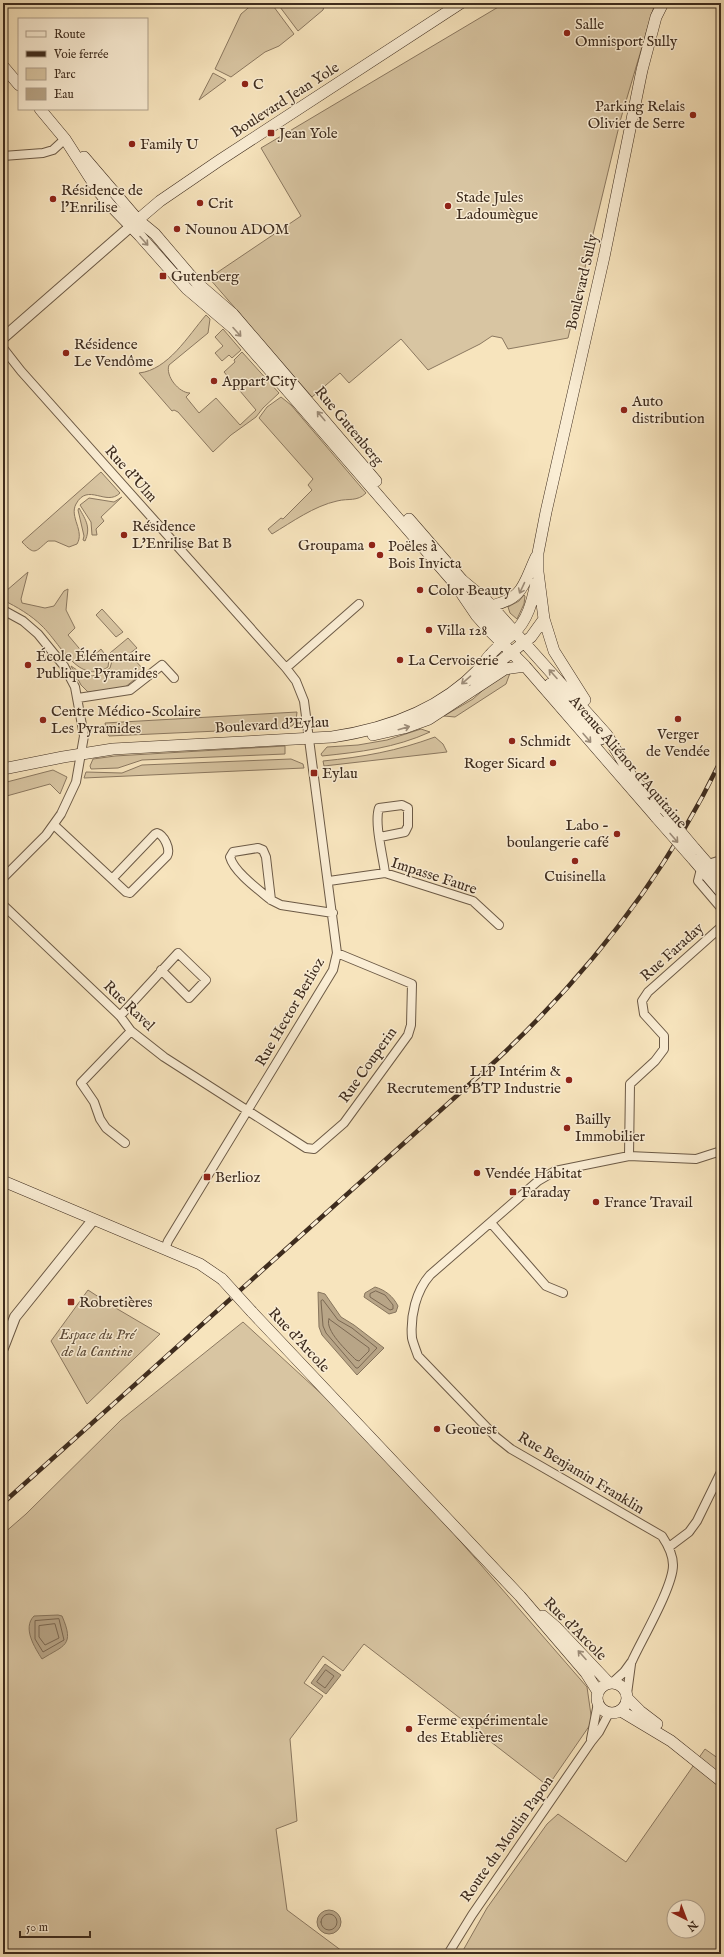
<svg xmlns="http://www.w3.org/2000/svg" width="724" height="1957" viewBox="0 0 724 1957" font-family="'IM FELL English',serif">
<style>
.green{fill:#d8c5a2;stroke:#8b7860;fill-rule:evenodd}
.water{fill:#b8a587;stroke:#87755d}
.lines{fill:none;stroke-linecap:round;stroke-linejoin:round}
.shore{stroke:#7b6852;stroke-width:1}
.minor-casing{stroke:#6c5a46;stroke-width:10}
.tertiary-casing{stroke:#6c5a46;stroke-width:12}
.secondary-casing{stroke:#3e2c1e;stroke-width:12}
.minor{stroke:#faedd4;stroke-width:8}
.tertiary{stroke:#faedd4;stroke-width:10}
.secondary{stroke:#faedd4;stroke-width:11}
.rail-casing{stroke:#3e2c1e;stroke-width:4.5}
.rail{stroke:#faedd4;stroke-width:3;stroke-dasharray:9;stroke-linecap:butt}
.secondary-bridge-casing{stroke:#3e2c1e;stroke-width:12;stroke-linecap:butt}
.secondary-bridge{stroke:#faedd4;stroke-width:11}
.oneway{stroke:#9c8c79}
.poi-dot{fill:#8f2418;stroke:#faedd4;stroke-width:1.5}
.labels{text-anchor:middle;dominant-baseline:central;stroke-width:3;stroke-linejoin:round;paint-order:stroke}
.poi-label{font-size:15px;fill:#3e2c1e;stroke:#faedd4;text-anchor:start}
.street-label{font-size:15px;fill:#3e2c1e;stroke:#faedd4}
.park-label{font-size:15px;font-style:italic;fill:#5d4b38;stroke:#faedd4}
</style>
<rect width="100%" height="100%" fill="#f7e4bd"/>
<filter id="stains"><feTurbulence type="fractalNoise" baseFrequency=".005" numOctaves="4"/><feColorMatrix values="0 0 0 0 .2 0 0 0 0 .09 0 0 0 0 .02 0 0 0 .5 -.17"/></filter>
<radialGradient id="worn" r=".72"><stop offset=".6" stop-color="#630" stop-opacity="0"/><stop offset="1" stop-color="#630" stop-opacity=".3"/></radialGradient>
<path class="green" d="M254,3H271L294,34L279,46L265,52L231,77L215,69L241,14Z
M295,3H325L323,10L298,31L280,7Z
M505,3H655L621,118L568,338L508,349L502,338L492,336L480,344L428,370L401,339L349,383L340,373L312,397L209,278L301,216L261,148Z
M213,73L226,80L199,100Z
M206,315L210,319L208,333L169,365C165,376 179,393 190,393L186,397L199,413L216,398L240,425L256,410L224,372L235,362L234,360L242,352L279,393L263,408L256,417L231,435L213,452L178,412L174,410L172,411L139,373C168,370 188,336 206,315Z
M223,329L241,350L232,358L229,355L222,361L215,353L223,346L215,337Z
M281,397L291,405L366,493C357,502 349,498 337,501C314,506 292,522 272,534L268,529L281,518L283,519L312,490L308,485L313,479L259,418L267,407Z
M101,472L120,493C106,507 88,482 76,504C69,517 85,531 77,544L69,547L55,541H48C35,552 35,556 22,542Z
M122,497L101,517L104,521L96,529L97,535H92L91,522L80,505L89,498L114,502Z
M79,508C86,520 91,528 85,541L83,540L84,536L78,510Z
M28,572L21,599L22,603L45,608L54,606L64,591L68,589L66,610L75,628L68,635L89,660L101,649L109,660L108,667C79,686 60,643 42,626C31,615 17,607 3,600V588L6,591Z
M524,595L525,596L524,604L517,619L510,613L508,607L519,601Z
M102,609L123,632L116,637L96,615Z
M128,638L137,648L129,654L145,671L124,688L88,692L81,685L71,666C87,677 93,680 110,668L112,661L110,653Z
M510,673L506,684L455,717L444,716L473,699L500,675Z
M297,712L296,721L292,726L284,728L109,736L107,733L105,723Z
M421,729L430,732C395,748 360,752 322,756L321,754L327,747L358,745L387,740Z
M435,737L443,744L447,752L324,766L323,761C363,757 397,751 435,737Z
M285,746V754L142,760L118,768L91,769L90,766L93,759L115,756Z
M291,759L303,764L304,768L84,778L86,772L122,773L142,765Z
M53,770L67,777L60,794L50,784L3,797V783Z
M88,1290L114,1307L160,1334L87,1404L51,1341Z
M243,1322L375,1443L587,1687L592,1722L548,1786L364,1644L343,1671L323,1656L304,1683L323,1696L290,1739L297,1821L276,1829L287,1910L346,1954H3V1534L26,1514L121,1420Z
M705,1749L719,1759L721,1757V1954H461L487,1908L547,1824L558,1814L626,1862ZM674,1907H698V1931H674Z"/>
<path class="water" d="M375,1287C385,1290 393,1296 398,1306L396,1312L389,1314L364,1297L365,1293Z
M318,1292L325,1294L341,1317L354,1325L384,1348L357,1375L322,1335L319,1327Z
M58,1615L62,1616C75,1646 64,1645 42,1659C35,1648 22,1628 34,1616Z
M325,1664L341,1675L326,1694L311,1683Z
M317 1922a12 12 0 1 1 24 0a12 12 0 1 1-24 0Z"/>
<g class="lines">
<path class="shore" d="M376,1291L385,1295L393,1305V1309L390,1310L370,1297V1294Z
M323,1300L338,1320L352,1328L377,1348L358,1368H356L326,1333L323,1326L321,1301Z
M329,1319L369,1348V1351L359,1361L356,1360C348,1352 324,1330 329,1319Z
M59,1619L64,1640L43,1652L35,1639V1621Z
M55,1624L59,1638L45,1645L39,1637V1626Z
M326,1670L334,1676L325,1688L317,1682Z
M321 1922a8 8 0 1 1 16 0a8 8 0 1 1-16 0Z"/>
<g class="minor-casing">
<path id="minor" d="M3,156L43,153L53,150L65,139
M3,348L21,371L286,668L296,681L304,701L337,953L333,970L168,1241L165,1249
M3,610L23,621L38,634L64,666L75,687L84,736L76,782L61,814L46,835L3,878
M286,668L359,604
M78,698L130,690L162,665L174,678
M54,825L126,892L130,893L167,856C171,849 164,835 157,833L155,834L112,879
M380,837L405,832L408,826V808L402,805L379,808C374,823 383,856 385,873
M708,864L721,860
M701,869L698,881L721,908
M329,881L385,873L473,901L499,925
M271,900L266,857L263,850L258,848L233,852L230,857C234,872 259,890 271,900L281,905L333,913
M3,905L120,1016L131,1031L164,1057L306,1148L314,1149L344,1123L408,1035L411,1025L412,984L337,953
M120,1016L178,953L206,980L189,998L161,970
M125,1143L106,1128L100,1119L94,1102L81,1083L131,1031
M629,1156L630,1084L655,1061L664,1049V1036L644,1014L642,1001L648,992L721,927
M491,1223L546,1286L563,1293
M669,1547L689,1532L697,1521L721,1472
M612,1683L624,1672L632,1661C642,1639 673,1587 673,1565C673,1554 668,1545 662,1536L511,1449L496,1437L418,1356C416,1350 413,1343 412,1338C410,1316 416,1291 430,1275L538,1181L555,1171L629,1156L696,1159L721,1151
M627,1694L631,1664
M591,1739L598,1703
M448,1954L472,1915L591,1742L599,1732L609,1713"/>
</g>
<g class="tertiary-casing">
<path id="tertiary" d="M3,338L130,227
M3,1348L15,1317L93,1220"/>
</g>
<g class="secondary-casing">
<path id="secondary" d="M3,66L19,85
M40,109L65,139L99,192L110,205L140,236L187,289L233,328L455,584L476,615L491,632L525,666L656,817
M84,157L138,220L155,234L196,282L233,314L376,481
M133,224L160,201L220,160L461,3
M409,519L462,580L486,600L607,735L632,777L669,818
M469,600L484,610L503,632
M491,606C524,598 523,585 536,557
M544,619L554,651L585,700
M550,684L601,739
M475,688L498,663L531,637L544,619L538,572V553L546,512L604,257L642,70L656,17L663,3
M373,735L404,728L429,719L505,669L525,666
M3,769L63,757L113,749L332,737C386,729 441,709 479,669C483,665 486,659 490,655C497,647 505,641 513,634C528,620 532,602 536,583
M695,849L721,879
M692,858L721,892
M3,1181L200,1264L222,1279
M252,1312L520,1596L586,1673L598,1692
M543,1616L556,1627L609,1683
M597 1698a15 15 0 1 1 30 0a15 15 0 1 1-30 0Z
M627,1698L640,1711L657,1724
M621,1711L671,1741L721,1781"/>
</g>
<use href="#minor" class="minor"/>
<use href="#tertiary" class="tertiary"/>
<use href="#secondary" class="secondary"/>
<g class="rail-casing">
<path id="rail" d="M3,1503L491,1065C586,977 665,877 721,760"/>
</g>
<use href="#rail" class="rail"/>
<g class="secondary-bridge-casing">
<path id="secondary-bridge" d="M656,817L692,858
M669,818L695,849
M222,1279L252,1312"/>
</g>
<use href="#secondary-bridge" class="secondary-bridge"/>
</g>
<defs><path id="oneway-shaft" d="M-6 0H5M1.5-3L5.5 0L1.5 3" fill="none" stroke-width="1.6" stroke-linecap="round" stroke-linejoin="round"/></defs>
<g class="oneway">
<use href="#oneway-shaft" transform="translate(144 241) rotate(48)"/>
<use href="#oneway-shaft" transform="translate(237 332) rotate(48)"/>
<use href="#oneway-shaft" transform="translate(321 416) rotate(-130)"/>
<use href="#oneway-shaft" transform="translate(522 588) rotate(115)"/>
<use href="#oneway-shaft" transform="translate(553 674) rotate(-132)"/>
<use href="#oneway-shaft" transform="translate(466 680) rotate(139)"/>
<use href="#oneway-shaft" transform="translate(404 728) rotate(-16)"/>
<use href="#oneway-shaft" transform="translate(587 738) rotate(49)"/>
<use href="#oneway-shaft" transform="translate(674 838) rotate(49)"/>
<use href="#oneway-shaft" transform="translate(582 1655) rotate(-132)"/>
</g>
<g class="poi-dot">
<circle cx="567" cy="33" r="4"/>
<circle cx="245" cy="84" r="4"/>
<circle cx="693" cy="115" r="4"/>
<rect x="267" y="129" width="8" height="8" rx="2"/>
<circle cx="132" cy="144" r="4"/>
<circle cx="53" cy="199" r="4"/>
<circle cx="200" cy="203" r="4"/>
<circle cx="448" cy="206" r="4"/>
<circle cx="177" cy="229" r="4"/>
<rect x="159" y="272" width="8" height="8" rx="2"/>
<circle cx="66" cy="353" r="4"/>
<circle cx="214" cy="381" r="4"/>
<circle cx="624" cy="410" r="4"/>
<circle cx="124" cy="535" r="4"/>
<circle cx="372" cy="545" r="4"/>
<circle cx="380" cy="555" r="4"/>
<circle cx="420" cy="590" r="4"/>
<circle cx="429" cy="630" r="4"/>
<circle cx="400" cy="660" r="4"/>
<circle cx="28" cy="665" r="4"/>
<circle cx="678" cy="719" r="4"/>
<circle cx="43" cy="720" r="4"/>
<circle cx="512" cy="741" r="4"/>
<circle cx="553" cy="763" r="4"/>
<rect x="310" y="769" width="8" height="8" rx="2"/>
<circle cx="617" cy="834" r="4"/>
<circle cx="575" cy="861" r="4"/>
<circle cx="569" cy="1080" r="4"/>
<circle cx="567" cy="1128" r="4"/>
<circle cx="477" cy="1173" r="4"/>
<rect x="203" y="1173" width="8" height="8" rx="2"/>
<rect x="509" y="1188" width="8" height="8" rx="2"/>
<circle cx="596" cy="1202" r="4"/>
<rect x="67" y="1298" width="8" height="8" rx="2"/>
<circle cx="437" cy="1429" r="4"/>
<circle cx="409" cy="1729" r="4"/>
</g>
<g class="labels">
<g class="poi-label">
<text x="575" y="24">Salle<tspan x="575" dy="17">Omnisport Sully</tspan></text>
<text x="253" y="84">C</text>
<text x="685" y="106" text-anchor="end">Parking Relais<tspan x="685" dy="17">Olivier de Serre</tspan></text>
<text x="279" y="133">Jean Yole</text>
<text x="140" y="144">Family U</text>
<text x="61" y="190">Résidence de<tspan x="61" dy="17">l’Enrilise</tspan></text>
<text x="456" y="197">Stade Jules<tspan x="456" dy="17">Ladoumègue</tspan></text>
<text x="208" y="203">Crit</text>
<text x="185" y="229">Nounou ADOM</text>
<text x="171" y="276">Gutenberg</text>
<text x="74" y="344">Résidence<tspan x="74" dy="17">Le Vendôme</tspan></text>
<text x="222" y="381">Appart'City</text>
<text x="632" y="401">Auto<tspan x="632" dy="17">distribution</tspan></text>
<text x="132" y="526">Résidence<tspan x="132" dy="17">L'Enrilise Bat B</tspan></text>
<text x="364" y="545" text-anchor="end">Groupama</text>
<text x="388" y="546">Poëles à<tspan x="388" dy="17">Bois Invicta</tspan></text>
<text x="428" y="590">Color Beauty</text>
<text x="437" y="630">Villa 128</text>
<text x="36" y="656">École Élémentaire<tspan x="36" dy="17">Publique Pyramides</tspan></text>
<text x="408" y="660">La Cervoiserie</text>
<text x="51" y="711">Centre Médico-Scolaire<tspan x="51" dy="17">Les Pyramides</tspan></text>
<text x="678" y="734" text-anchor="middle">Verger<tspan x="678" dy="17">de Vendée</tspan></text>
<text x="520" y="741">Schmidt</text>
<text x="545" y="763" text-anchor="end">Roger Sicard</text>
<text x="322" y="773">Eylau</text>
<text x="609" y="825" text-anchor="end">Labo -<tspan x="609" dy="17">boulangerie café</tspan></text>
<text x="575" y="876" text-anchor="middle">Cuisinella</text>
<text x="561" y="1071" text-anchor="end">LIP Intérim &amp;<tspan x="561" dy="17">Recrutement BTP Industrie</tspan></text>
<text x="575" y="1119">Bailly<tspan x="575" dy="17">Immobilier</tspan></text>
<text x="485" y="1173">Vendée Habitat</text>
<text x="215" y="1177">Berlioz</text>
<text x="521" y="1192">Faraday</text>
<text x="604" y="1202">France Travail</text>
<text x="79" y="1302">Robretières</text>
<text x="445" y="1429">Geouest</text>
<text x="417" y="1720">Ferme expérimentale<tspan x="417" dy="17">des Etablières</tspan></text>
</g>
<g class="street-label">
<text transform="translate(285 100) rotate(-33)">Boulevard Jean Yole</text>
<text transform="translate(582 282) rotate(-77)">Boulevard Sully</text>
<text transform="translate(349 426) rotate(50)">Rue Gutenberg</text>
<text transform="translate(131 474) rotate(48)">Rue d'Ulm</text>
<text transform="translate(272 725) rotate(-3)">Boulevard d'Eylau</text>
<text transform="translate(628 762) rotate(49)">Avenue Aliénor d'Aquitaine</text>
<text transform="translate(434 876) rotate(18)">Impasse Faure</text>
<text transform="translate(672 952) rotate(-42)">Rue Faraday</text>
<text transform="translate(129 1006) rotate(44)">Rue Ravel</text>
<text transform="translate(290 1012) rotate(-60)">Rue Hector Berlioz</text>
<text transform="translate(368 1065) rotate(-55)">Rue Couperin</text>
<text transform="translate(299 1340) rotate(47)">Rue d'Arcole</text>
<text transform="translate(581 1473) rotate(31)">Rue Benjamin Franklin</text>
<text transform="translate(575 1629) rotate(45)">Rue d'Arcole</text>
<text transform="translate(507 1839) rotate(-55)">Route du Moulin Papon</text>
</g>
<g class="park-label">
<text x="97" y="1334">Espace du Pré<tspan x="97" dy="17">de la Cantine</tspan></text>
</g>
</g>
<rect width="724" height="1957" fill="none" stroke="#f7e4bd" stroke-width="16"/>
<rect x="4" y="4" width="716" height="1949" fill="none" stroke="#3e2c1e" stroke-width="2"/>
<rect x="8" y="8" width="708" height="1941" fill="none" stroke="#3e2c1e"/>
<rect x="18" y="18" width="130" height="92" fill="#faedd4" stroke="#afa08b"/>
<rect x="26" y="31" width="20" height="6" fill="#faedd4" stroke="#afa08b"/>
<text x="54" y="38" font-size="12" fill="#3e2c1e">Route</text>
<rect x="26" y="51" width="20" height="6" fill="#3e2c1e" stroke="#afa08b"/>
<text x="54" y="58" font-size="12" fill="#3e2c1e">Voie ferrée</text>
<rect x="26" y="68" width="20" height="12" fill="#d8c5a2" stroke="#afa08b"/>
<text x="54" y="78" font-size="12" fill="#3e2c1e">Parc</text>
<rect x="26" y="88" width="20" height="12" fill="#b8a587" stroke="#afa08b"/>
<text x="54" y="98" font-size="12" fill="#3e2c1e">Eau</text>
<g transform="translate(686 1919) rotate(138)"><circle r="19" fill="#faedd4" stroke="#afa08b"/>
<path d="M0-3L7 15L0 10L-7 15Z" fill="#8f2418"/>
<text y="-6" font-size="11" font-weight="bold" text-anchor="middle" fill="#3e2c1e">N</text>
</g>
<path d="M20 1931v6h70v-6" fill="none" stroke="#3e2c1e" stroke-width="2"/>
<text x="26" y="1931" font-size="12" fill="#3e2c1e" stroke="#faedd4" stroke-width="3" paint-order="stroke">50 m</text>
<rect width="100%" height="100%" filter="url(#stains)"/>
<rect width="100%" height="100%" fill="url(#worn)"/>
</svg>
